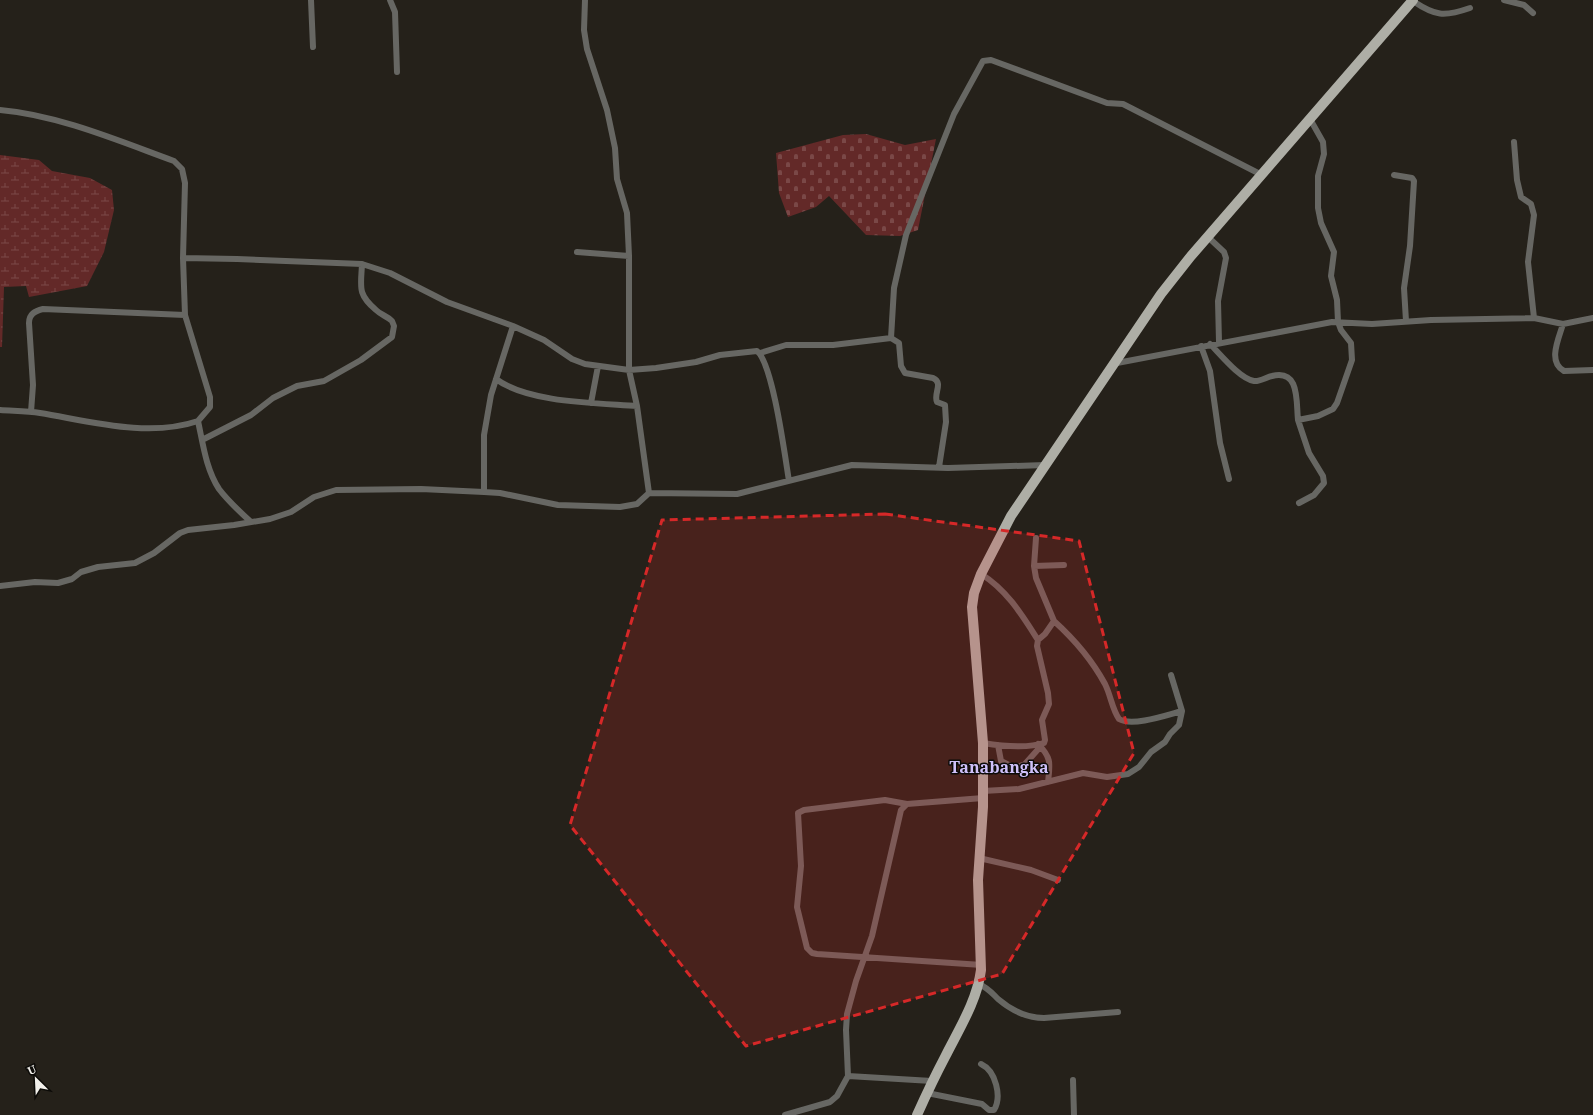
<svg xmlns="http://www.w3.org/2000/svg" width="1593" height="1115" viewBox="0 0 1593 1115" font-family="'Noto Serif',serif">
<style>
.wetland{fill:url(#wetland-marsh)}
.cemetery{fill:url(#cemetery-stones)}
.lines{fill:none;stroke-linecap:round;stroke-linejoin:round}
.street{stroke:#676763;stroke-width:6}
.primary{stroke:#aeaea6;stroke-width:10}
.marked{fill:#d62828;fill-opacity:0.2;stroke:#d62828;stroke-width:3;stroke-dasharray:8 5;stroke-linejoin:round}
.labels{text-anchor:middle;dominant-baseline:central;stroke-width:3;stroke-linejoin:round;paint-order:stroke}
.quarter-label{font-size:16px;font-weight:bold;fill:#cfc1fa;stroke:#0c0b08}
</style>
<defs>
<pattern id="wetland-marsh" width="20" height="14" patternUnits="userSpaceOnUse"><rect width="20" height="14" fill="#632928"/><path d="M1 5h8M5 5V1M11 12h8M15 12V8" fill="none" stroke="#7a4847"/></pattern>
<pattern id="cemetery-stones" width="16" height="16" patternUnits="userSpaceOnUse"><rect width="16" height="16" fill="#632928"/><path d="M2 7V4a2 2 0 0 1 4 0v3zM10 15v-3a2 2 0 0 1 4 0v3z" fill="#7a4847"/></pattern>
</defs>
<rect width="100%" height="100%" fill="#25211a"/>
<path class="wetland" d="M0,155L39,160L52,171L90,178L112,190L114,210L104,252L87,286L29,297L26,286L4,287L2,347H0Z"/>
<path class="cemetery" d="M866,134L905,145L936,139L918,230L900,236L866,235L829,196L816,207L788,217L779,193L776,153L843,135Z"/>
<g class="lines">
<path class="street" d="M311,0L313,47
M390,0L395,12L397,72
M585,0L584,30L587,49L607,110L615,148L617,179L627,213L629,256V370L637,406L649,493L737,494L852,465L948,468L1045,465
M1504,0L1524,5L1533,13
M1413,1C1435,16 1444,17 1470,8
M0,110C58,115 119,141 174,161L182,169L185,183L183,258L185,315L210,397V407L198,421C203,444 206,469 219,489C228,501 240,512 251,522
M1514,142L1517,180L1521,197L1531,204L1534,215L1528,262L1534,318
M1394,175L1412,178L1414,181L1410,246L1404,288L1406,321
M1208,237L1224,252L1226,258L1218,301L1219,342
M577,252L629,256
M183,258L237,259L362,264L390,273L447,302L513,326L544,340L572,359L585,364L629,370L656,368L696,362L720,355L757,351C773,364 785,457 789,481
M1563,324C1559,338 1547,362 1564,371L1593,370
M891,338L899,343L901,366L905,373L933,378C944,383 933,394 937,402L945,405L946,422L939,467
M1210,344C1220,354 1240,379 1254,381C1259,382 1267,377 1272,376C1300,369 1296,401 1298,420L1318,416L1333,409L1337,403L1352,360L1351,343L1341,330L1338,322L1337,300L1331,276L1334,252L1321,223L1318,208V176L1324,154L1323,142L1310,119
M1201,346L1210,371L1220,443L1229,479
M760,353L786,345H833L891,338L894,288L906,235L954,114L983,61L991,60L1107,103L1123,104L1262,175
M1117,363L1332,322L1372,324L1431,320L1534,318L1563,324L1593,318
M496,379C528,403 597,403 637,406
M591,403L598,366
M0,410C13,411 27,411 40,413C89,421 148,438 198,421
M31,412L33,385L29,323C29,314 35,311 43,309L185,315
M1298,420L1309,453L1323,476L1324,483L1314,495L1299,503
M202,440L251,415L273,398L297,386L324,381L361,360L392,337L394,326L392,321C387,316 381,315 376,310C357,294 361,287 362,264
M484,492V435L491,395L513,326
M1034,566L1064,565
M981,574C1007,590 1022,615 1038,640
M0,586L35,582L58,583L72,579L81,572L98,567L135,563L154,553L180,533L188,530L234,525L270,519L291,512L314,497L336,490L421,489L484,492L500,493L558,505L620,507L637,504L649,493
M1054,621C1075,640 1092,660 1105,684C1111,696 1112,709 1119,719C1132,727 1167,715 1182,711
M983,743C1002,746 1026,749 1044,743L1045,740L1042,720L1049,704L1048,693L1037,646L1038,640L1045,634L1054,621L1036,578L1034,566L1036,538
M1038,744C1052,758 1050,764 1048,782
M998,745L1001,761L1015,768L1025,764L1041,746
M983,791L1019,789L1083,773L1107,777L1128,774L1139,767L1151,752L1165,742L1170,734L1179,725L1182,711L1171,675
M907,804L885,800L804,810L798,813L801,866L797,907L807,948L812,953L817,954L982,965
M979,858L1031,870L1058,880
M979,984C988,988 991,992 998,999C1011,1010 1027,1018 1044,1018L1118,1012
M848,1076L846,1030L847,1014L856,981L872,936L901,810L907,804L983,798
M1073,1080L1074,1115
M927,1093L982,1104L989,1110H994C1002,1097 996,1071 981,1064
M785,1115L830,1102L837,1096L848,1076L932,1081"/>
<path class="primary" d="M917,1115C926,1095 935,1076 945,1057C959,1029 977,1001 981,970L978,880L983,807V743L972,607L974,593L981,574L1011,516L1161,294L1191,256L1413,0"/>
</g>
<path class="marked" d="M885,514L1079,541L1134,753L1002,974L746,1046L570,825L662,520Z"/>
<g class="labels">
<g class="quarter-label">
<text x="999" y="767">Tanabangka</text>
</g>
</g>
<g transform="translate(36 1079) rotate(336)" stroke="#0c0b08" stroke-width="3" paint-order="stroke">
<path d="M0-3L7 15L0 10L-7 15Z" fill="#f2f0eb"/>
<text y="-6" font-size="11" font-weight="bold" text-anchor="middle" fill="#f2f0eb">U</text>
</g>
</svg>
